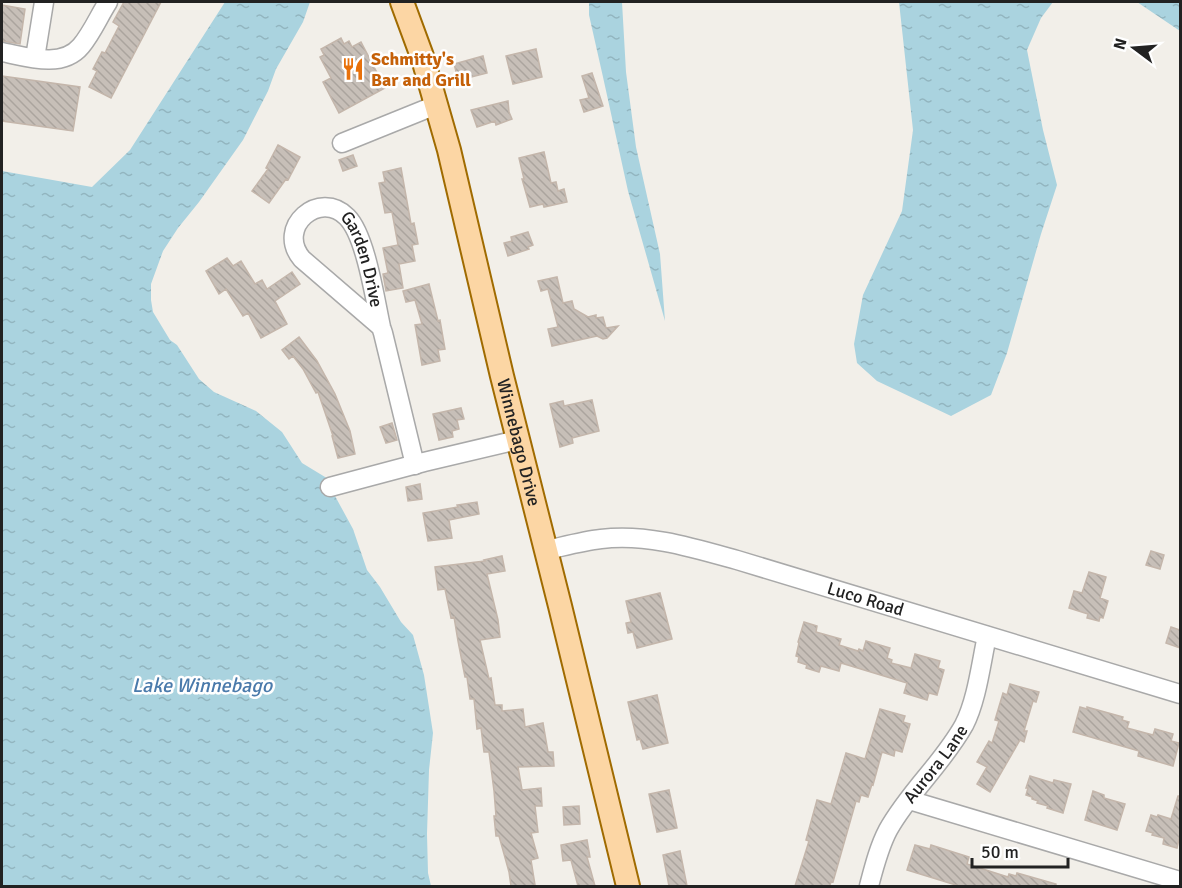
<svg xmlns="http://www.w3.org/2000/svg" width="1182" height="888" viewBox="0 0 1182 888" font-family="Signika,sans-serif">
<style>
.water{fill:url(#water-ripples)}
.building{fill:url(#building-back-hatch);stroke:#c4b6ab;stroke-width:1.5}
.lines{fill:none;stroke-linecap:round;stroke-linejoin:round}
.minor-casing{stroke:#a9a9a9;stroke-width:21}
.major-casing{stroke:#a06b00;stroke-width:26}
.minor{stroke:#fff;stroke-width:18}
.major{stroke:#fcd6a4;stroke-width:22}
.labels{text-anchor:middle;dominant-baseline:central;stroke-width:5;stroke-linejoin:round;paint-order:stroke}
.food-label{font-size:18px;font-weight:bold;fill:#c56008;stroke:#fff;text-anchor:start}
.street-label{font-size:18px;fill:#222;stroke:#fff}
.water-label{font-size:20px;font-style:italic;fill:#4a7aab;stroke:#fff}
</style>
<defs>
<pattern id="water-ripples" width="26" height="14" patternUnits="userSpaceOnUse" patternTransform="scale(1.5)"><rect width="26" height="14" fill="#aad3df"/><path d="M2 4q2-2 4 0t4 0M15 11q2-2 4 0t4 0" fill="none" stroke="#92b5bf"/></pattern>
<pattern id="building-back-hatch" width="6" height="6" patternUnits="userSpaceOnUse" patternTransform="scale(1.5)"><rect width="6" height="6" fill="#c7bfb8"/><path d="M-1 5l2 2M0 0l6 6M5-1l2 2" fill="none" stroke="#aba49e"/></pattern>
</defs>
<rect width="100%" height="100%" fill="#f2efe9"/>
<path class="water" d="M225,2H310L303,22L276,69L268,91L243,140L199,202L178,228L163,251L151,284V300L153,312L170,340L177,345L199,379L214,392L256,411L282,432L302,463L330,480L335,496L353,529L367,570L380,587L401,622L413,635L424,675L433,733L429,770L427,834L428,873L431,886H2V171L92,187L130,150Z
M589,2H622L626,72L636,147L660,254L665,321L628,191L603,77L589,15Z
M899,2H1053L1041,18L1027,50L1043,130L1057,185L1041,234L1007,353L991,395L951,416L877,381L857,363L854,344L863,295L902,211L913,130Z
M1137,2H1180V31Z"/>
<path class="building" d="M124,2H161L111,98L89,87L97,71L93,69L102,52L105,53L119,26L113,22Z
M2,5L25,9L20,44L2,41Z
M341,38L344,44L349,41L352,47L361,42L385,88L339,113L323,82L331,78L320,57L324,55L321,49Z
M536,49L542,77L513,84L506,56Z
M483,56L487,73L463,79L461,74L457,75L454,64Z
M592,73L603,106L584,112L580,100L589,98L582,76Z
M2,76L80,87L73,131L2,121Z
M508,101L509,112L512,119L496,125L495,121L477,127L471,110Z
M278,145L300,157L288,180L286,179L269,203L252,191L268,169L266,168Z
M544,152L551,183L556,182L558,191L564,189L567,202L544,207L543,204L530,207L522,179H524L519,158Z
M353,155L357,166L343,171L339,160Z
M401,168L411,224L414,223L418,244L412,245L415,261L399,264L403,288L386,291L383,274L388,273L383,248L398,245L392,212L385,213L379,183L385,182L383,172Z
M528,232L533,245L528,247L529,249L508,256L504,243L512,241L511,237Z
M227,258L233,266L241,261L255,284L262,280L267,289L292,272L300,284L275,301L287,324L261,338L248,313L243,316L226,289L219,294L206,271Z
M557,277L563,303L572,301L574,309L588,317L596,315V318L603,317L606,328L618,326L607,338L603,339L597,336L552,346L548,329L558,327L548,289L541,291L538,281Z
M429,284L438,321L440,320L445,349L438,350L440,361L422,365L415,325L422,324L415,300L406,302L403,291Z
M299,337L317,361L335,394L350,431L355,454L338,458L332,436H333L318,392L316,393L303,369L293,356L289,359L282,350Z
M592,400L599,431L572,438L573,443L560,447L550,404L563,401L564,406Z
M461,408L464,419L457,420L459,429L452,431L453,437L439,440L433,414Z
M392,423L397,440L386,443L380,427Z
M420,484L422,499L408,501L406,487Z
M477,502L479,514L449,520L452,538L428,541L423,513L458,507L457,505Z
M1151,551L1164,555L1160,569L1146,565Z
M502,556L505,571L487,574L498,620L500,637L480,640L489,679L491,678L495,705H502V711L523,709L525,727L543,723L548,752H553L554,766L518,767L522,790L541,788L542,806H535L538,832L531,833L538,858L531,860L535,885L529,886H511L509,872L499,836H496L494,816H496L494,791L489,752H484L481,728L477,729L474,699H470L467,677H465L458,641L454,617L451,618L445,589L438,590L435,567L485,561L484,560Z
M1089,572L1106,577L1100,598L1108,601L1103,618L1100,617L1099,621L1087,618L1088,614L1069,608L1074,591L1082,593Z
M660,593L672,639L637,648L633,632L628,633L626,623L631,622L626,601Z
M804,622L817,626L816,632L841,639L839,645L858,651L859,649L863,651L866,641L890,648L887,658L892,660L891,663L911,668L915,654L940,661L938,668L944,670L937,695L929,693L927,700L904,693L907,683L841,663L839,671L821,666L819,672L806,668L807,665L798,662L799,657L796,656L799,643L798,642Z
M1171,627L1180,630V648L1166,643Z
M1010,684L1039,692L1036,702L1033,701L1024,731H1027L1024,742L1020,740L990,792L977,784L987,767L977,762L989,741L992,743L999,721L995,720L1003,693L1007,695Z
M657,695L668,743L643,749L640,739L637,740L628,702Z
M1080,707L1087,709V707L1123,717L1122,720L1129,722L1127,728L1153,735L1155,729L1173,734L1171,741L1179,743L1173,766L1138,756L1139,751L1073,732Z
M880,709L905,716L903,722L910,724L902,752L895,750L894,756L882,752L873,785L872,784L868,797L861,795L859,802L856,801L833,882L831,881L830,886H795L809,841L806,840L817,800L831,804L846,753L865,759Z
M1030,776L1053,783L1054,780L1071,784L1063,813L1047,808L1048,806L1037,803L1038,801L1032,799V797L1026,795L1028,788H1026Z
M669,790L677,828L657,832L649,794Z
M1093,791L1104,795V798L1125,804L1117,830L1085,820Z
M1178,796H1180V835L1177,848L1163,844L1164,838L1152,835L1153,833L1146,831L1151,815L1157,817L1158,815L1171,819Z
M579,806L580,824L564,825L563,807Z
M587,840L590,857H587L595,886H578L571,860L563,861L561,845Z
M915,845L930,849L931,845L969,857L967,864L1008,877L1009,874L1016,876L1017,873L1056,884V886H959L907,870Z
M680,851L687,886H669L663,855Z"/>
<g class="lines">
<g class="minor-casing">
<g id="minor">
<path d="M2,52C27,57 62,69 81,46C92,33 99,16 108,2"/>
<path d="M35,58L44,2"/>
<path d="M342,143L436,105"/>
<path id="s1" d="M381,327L302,259C275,227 320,189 347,217C366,236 375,300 381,327L383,333L415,465"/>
<path d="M330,487L424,462L517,440"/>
<path id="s2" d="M547,550C565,546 583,541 601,539C646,533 694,548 737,560L1180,694"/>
<path d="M909,800L1180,881"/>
<path id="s3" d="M869,886C874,867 879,847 888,830C909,792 943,763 964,725C977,700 981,663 987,636"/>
</g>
</g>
<g class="major-casing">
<g id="major">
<path id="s4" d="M402,2L423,59L449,150L502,376L560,606L628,886"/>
</g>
</g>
<use href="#minor" class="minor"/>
<use href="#major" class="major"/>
</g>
<defs>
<g id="restaurant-bare" transform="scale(1.8)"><path d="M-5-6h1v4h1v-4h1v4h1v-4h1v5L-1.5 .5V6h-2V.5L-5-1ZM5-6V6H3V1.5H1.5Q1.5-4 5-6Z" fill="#e8710a" stroke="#fff" stroke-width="2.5" paint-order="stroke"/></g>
</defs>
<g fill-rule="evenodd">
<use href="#restaurant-bare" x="353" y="69"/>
</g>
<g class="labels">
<g class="food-label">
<text x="371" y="59">Schmitty's<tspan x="371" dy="21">Bar and Grill</tspan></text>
</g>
<g class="street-label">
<text stroke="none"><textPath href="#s1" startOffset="246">Garden Drive</textPath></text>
<text stroke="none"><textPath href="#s4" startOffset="456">Winnebago Drive</textPath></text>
<text stroke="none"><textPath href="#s2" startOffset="328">Luco Road</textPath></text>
<text stroke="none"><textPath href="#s3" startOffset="141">Aurora Lane</textPath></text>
</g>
<g class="water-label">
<text x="202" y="685">Lake Winnebago</text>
</g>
</g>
<rect width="1182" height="888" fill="none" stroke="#222222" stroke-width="6"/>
<g transform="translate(1134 48) rotate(286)" stroke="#ffffff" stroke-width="4.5" paint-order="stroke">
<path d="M0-4.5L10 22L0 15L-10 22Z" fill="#222222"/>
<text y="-9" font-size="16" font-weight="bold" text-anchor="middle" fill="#222222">N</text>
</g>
<path d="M972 858v9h96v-9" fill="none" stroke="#222222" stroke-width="3"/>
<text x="981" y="858" font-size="18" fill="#222222" stroke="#ffffff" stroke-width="4.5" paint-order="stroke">50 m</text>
</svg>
